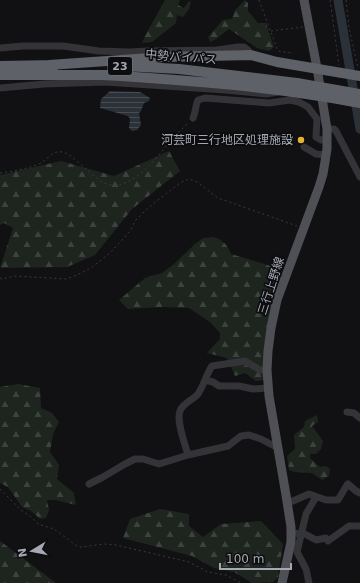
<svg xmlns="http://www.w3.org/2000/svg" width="360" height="583" viewBox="0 0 360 583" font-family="'DejaVu Sans','Noto Sans JP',sans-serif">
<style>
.forest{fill:url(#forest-firs)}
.water{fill:url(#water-rules)}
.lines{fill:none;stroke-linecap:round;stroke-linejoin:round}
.river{stroke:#2b3138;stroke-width:9}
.path{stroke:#393a3f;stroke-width:1;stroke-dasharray:2 3;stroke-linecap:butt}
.minor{stroke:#333338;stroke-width:7}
.major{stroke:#4f5056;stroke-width:9}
.highway{stroke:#5f6168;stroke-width:10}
.highway-bridge{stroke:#5f6168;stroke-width:10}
.poi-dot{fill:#e8b234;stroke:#0d0c0e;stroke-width:1.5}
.labels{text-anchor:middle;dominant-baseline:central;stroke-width:3.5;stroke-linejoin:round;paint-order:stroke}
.shield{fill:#0d0c0e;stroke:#767982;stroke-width:1}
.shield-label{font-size:11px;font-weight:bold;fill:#a3a8b3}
.street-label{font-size:12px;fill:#a3a8b3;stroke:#0d0c0e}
.poi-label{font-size:12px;fill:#a3a8b3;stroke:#0d0c0e;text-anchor:end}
</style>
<defs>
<pattern id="forest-firs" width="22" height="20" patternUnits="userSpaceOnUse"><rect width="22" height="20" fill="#1e251f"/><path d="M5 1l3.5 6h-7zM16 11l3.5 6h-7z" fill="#3c423d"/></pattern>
<pattern id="water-rules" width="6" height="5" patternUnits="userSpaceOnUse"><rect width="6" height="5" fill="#2b3138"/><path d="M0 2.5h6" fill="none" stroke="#474c52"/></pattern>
</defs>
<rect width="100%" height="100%" fill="#111113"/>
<path class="forest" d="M165,0H180L178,5L184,8L189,1L191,2L189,9L183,17L177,15L176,23L152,42L142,43L145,36Z
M245,0L248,3V11L258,23H266L274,47L269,51L257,48L229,29L216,39L210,42L208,37L223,20L232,19L235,10Z
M169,151L180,171L132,209L95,255L67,267L0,268L13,228L4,223L0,225V175L61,161L114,176Z
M213,237C223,240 227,244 231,254L271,266L283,274L264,380L256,381L245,373L235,376L227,358L207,353L220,339V333L210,322L189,308L162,307L128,309L119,300L145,278L162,273L174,264L195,244L203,238Z
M18,384L40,388L41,408L52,413L59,422L53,434L50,452L59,465L57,479L74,493L76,505L55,500H47L49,510L46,518L40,519L31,511L22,507L8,487L0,483V387Z
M317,415L318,422L312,426L323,441L321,449L316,454H310V458L320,467L326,466L330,469L329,476L322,480L312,473L294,472L289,470L287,456L295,449L294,435L304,427L305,421Z
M160,509L189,514V526L203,537L221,524L261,521L283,544L278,577L273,582L252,583L234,572L214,568L192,556L123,538L130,519Z
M0,541L56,583H0Z"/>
<path class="water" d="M110,91L140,92L150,98L149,101L144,103L141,111L139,113L141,125L137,130L132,131L129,128L130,119L128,116L100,108L101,99Z"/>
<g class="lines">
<path class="river" d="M338,0L360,129"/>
<path class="path" d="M259,0L278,51L291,53
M330,0L339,65
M346,0L349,28L358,68
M271,31L303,27
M0,173C14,171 28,169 41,163C48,159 53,150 62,152C71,153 89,173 98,179C126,202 158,155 174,137C179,132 184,127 189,122
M0,278L2,279L15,276L66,279L77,275L91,268L110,253L131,230L135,221L149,207L180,183L189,179L197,182L218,198L297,226
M0,489L21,510L30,516L38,524L54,529L77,546L81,547L104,544L116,545L189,562L208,572L226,575L241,583"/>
<path class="minor" d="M0,48L23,46H63L99,51L130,52L146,51L217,50L238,47H244L248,50L251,55
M0,88L44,84L105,82L226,90L266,94L278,92
M193,118C196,112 195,106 198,100L205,98L269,103L290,100L299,102L308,107L317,119L316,137L321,140H327
M327,129H334L336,131L360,177
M304,147L316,154L326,155
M205,380L213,382L219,386H239L253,389L268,388
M347,412L354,413L360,418
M188,455C185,444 176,421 180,411C183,403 193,400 198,394C204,385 206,375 212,366L245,361L260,370H267
M89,484L103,477L125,464L135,459H143L159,464L188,455L228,446L241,436L249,435L261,439L278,448
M287,502L293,501L309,494L326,500H338L347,485L348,484L356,491L360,493
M291,533L305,534L316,540L326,538L328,541L349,526H360
M309,583L306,569L297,552L306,514L316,497"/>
<path class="major" d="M282,583L291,542V527L286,495L269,396L267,370L268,351L271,328L277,300L319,187L323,174L327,149V129L317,68L304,0"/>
<path class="highway" d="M49,65L165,57L251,55L277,62L360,76
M0,66L56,65
M124,66L179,69L297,83
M0,75H108
M103,75C189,80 275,87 360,103"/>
<path class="highway-bridge" d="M297,83L360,94"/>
</g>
<circle class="poi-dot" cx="301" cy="140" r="4"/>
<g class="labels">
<rect class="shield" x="108" y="57" width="24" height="18" rx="3"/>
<g class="shield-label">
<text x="120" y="66">23</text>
</g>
<g class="street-label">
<text transform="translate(181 57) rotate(5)">中勢バイパス</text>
<text transform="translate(271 286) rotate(-72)">三行上野線</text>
</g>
<g class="poi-label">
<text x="293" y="140">河芸町三行地区処理施設</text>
</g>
</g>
<g transform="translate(32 551) rotate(260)" stroke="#0d0c0e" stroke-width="3" paint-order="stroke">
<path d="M0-3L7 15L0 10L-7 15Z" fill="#a3a8b3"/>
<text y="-6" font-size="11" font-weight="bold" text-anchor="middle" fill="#a3a8b3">N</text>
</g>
<path d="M220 563v6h71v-6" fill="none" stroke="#a3a8b3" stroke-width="2"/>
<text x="226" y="563" font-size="12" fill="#a3a8b3" stroke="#0d0c0e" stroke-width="3" paint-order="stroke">100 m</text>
</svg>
